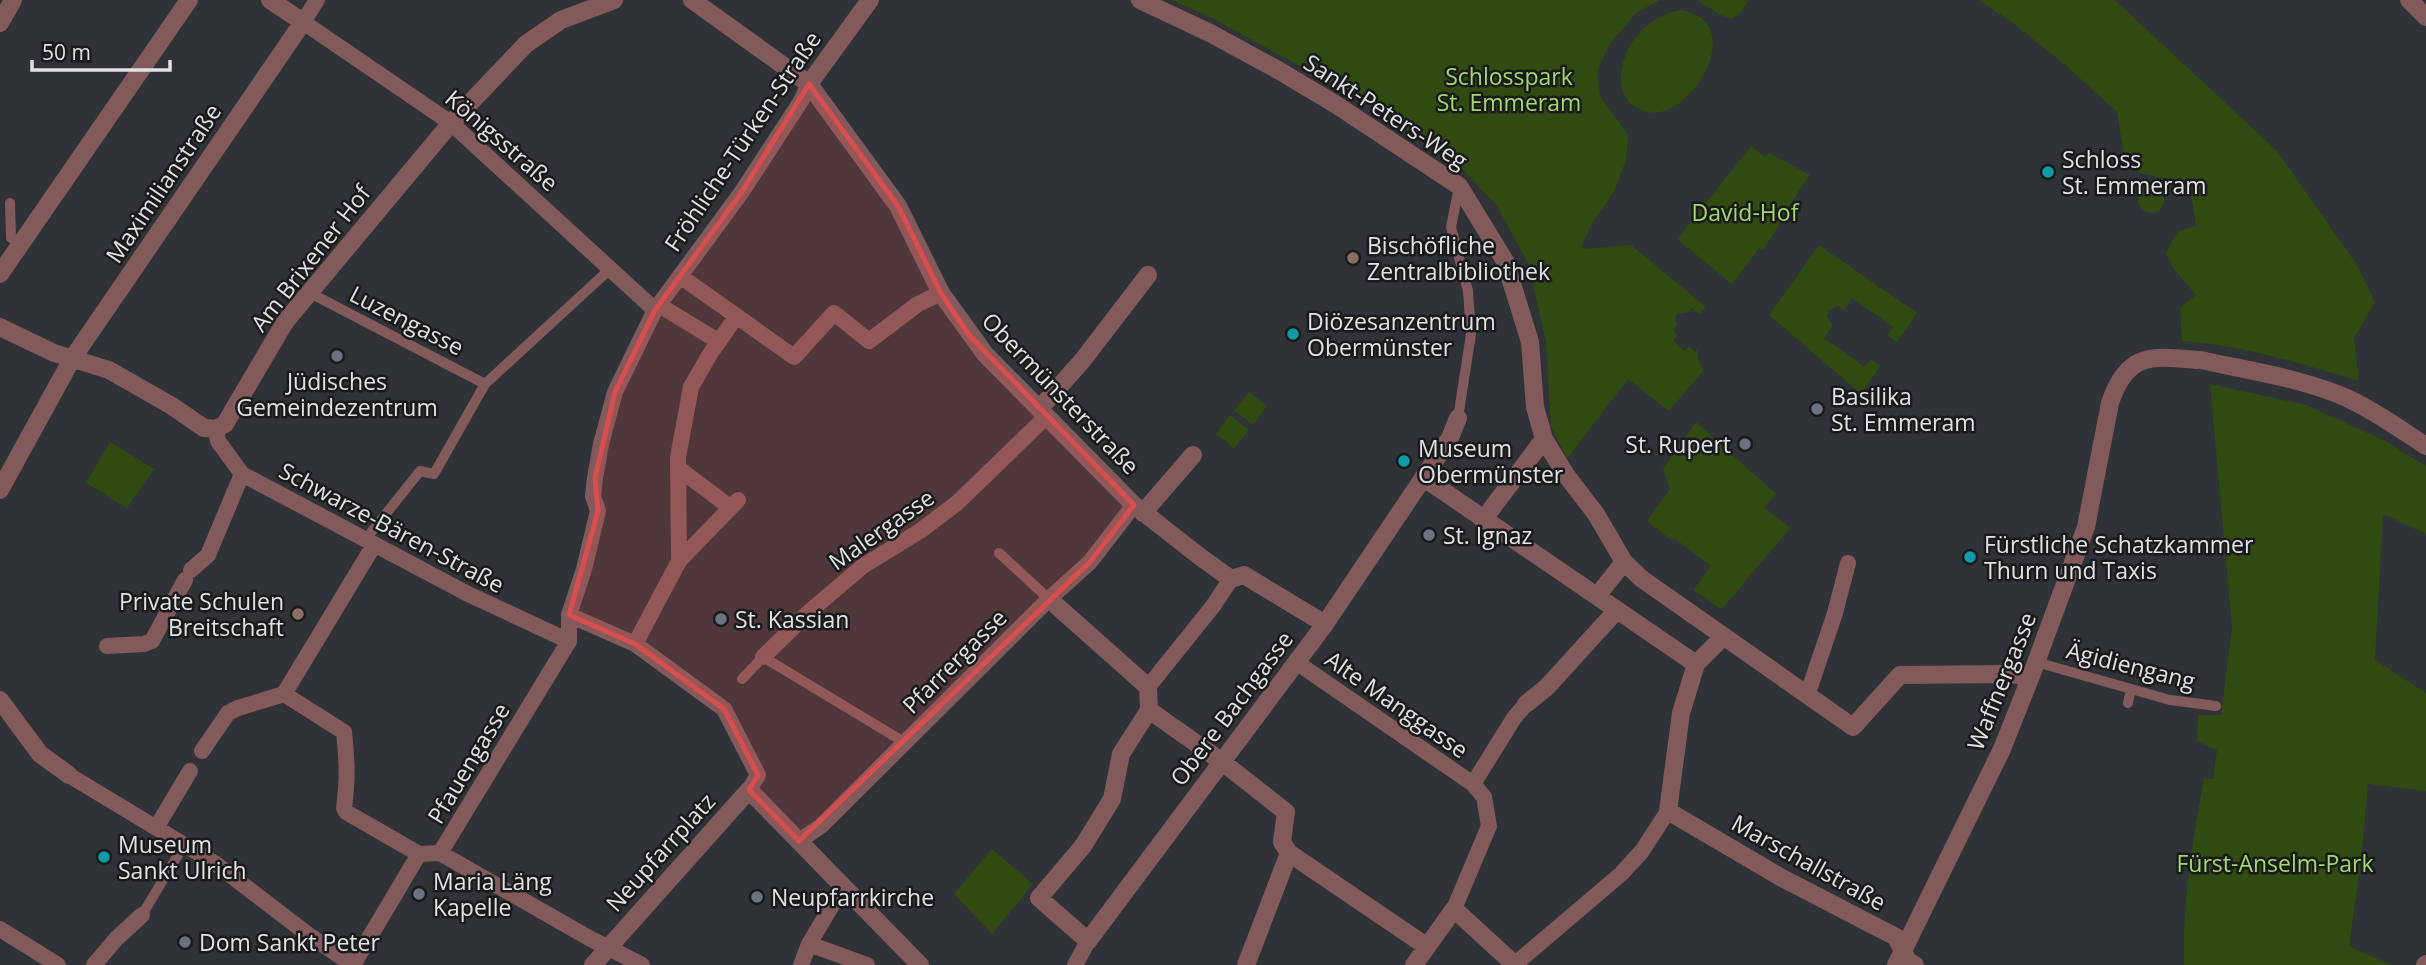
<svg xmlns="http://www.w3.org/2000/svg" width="2426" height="965" viewBox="0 0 2426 965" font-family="'Open Sans',sans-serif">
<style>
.green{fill:#304a11}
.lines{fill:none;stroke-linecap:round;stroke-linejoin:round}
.service{stroke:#835a5b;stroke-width:10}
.pedestrian{stroke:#835a5b;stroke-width:16}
.minor{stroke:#835a5b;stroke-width:18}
.tertiary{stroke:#835a5b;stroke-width:18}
.marked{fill:#d84d4e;fill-opacity:0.2;stroke:#d84d4e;stroke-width:5;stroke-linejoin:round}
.culture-dot{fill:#0f9aa8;stroke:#191a1b;stroke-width:2.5}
.education-dot{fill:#8d6e63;stroke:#191a1b;stroke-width:2.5}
.worship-dot{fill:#6b7280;stroke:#191a1b;stroke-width:2.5}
.labels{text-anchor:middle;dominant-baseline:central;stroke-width:5;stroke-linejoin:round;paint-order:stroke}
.park-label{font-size:23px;fill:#a3d86b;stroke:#191a1b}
.street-label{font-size:23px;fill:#e1e2e5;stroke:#191a1b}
.poi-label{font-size:23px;fill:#e1e2e5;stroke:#191a1b;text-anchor:start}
</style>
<rect width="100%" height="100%" fill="#2f3236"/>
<path class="green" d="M1172,0H1660L1636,13L1609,45L1597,72L1600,96L1628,135L1626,160L1614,192L1592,223L1581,248C1589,250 1619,245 1631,245L1706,307L1699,314L1692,308L1687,313L1677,314L1675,319L1677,325L1673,330L1678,335L1673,341L1685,351L1689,347L1696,352L1701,342C1696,354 1696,360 1704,370L1669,411L1628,379L1567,459L1551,427L1546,342L1528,263L1497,206L1454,160L1346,91L1210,17Z
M1697,0H1749L1740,13L1731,19L1721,15Z
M1978,0H2115L2277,151L2357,265L2375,302L2354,338L2359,381C2302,364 2242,345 2182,341L2180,308L2196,295L2173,268L2166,253L2178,231L2196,226L2192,200L2184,183L2136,172L2125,164L2117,112L2064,64L2009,20Z
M1681,10C1750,20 1692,123 1647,112C1608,102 1619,55 1639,33C1651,20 1665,13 1681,10Z
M1751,146L1765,157L1769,153L1810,175L1782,216L1784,218L1763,250L1759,248L1732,284L1677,239Z
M2138 200a13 13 0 1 1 26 0a13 13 0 1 1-26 0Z
M1819,245L1917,313L1897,342L1887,335L1893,327L1852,298L1844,310L1838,306L1828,310L1827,317L1833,325L1824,338L1865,367L1871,359L1880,366L1861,394L1769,315Z
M2210,384L2307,405L2385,441L2426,466V534L2383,514L2375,660L2426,693V791L2368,784L2361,861L2349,946L2391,965H2184C2182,902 2193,840 2204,778L2213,779L2217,750L2197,741L2198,715H2221L2232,627Z
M1249,392L1267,406L1253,425L1234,410Z
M1230,415L1249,430L1234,448L1216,434Z
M1696,422L1776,494L1764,507L1790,528L1722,609L1693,590L1711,566L1674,538L1671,540L1647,521L1670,489L1663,468Z
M110,442L154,469L127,508L86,483Z
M992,849L1033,884L992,934L954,894Z"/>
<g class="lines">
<path class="service" d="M10,203L11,238L20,243
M310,293L485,384
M1458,418L1471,334L1468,291L1451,227L1459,187
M365,540L420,471L434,474L485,384L609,270
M999,553L1049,599
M2036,662L2170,700L2216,706
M742,679L763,657L904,742
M2128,703L2131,689
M142,915L184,845"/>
<path class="pedestrian" d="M317,0L303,22L451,123L655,310
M680,276L794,357L834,313L869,341L918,304L941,293
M659,305L718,341
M216,429L218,441L242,474L468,594L569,641
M678,468L731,508
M679,561L738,500
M191,570L208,555L242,474
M569,615L635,644L724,709L758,775L749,790
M569,641V615L584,569L598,511L593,496L595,478L601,444L615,392L655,310L741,193L801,101L809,84
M635,644L679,561L678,457L691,387L710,354L736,317
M107,646L144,644L152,641L185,580
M763,657L810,611L863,566L920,531L957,503L1047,416
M1296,662L1473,784
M1148,687L1213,606L1231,579
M1808,693L1835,613L1848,563
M284,694L344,732C347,761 348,778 344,808L346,812L419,854L440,853L569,641
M202,751L228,713L238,708L284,694L374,545
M72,777L216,864L306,933L353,965
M156,828L190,771
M799,841L821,826L1049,599L1090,562L1134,505
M440,853L589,938L642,965
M1454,909L1489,826L1484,797L1473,784L1514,718L1526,704
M0,929L58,965
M809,944L867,965
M94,965L116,939L142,915
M353,965L419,854
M801,965L809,944L843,887
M1075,965L1088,941
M1514,965L1621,874L1642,851L1668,811"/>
<path class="minor" d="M692,0L809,84L898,206L941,293L985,354L1134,505L1199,556L1231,579L1244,575L1325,624
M1140,0L1210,33L1278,70L1335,104L1459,186L1505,261L1530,342L1535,407L1544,439L1566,475L1596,514L1624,562L1642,579L1853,727L1900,675L2008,674L2031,676
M809,84L870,0
M0,274L189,0
M0,327L54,353L109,370L172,406L204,428L216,429L225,424L285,322L451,123L526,44L561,20L614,0
M2201,360C2250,371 2301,378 2347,398C2375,411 2400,429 2426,446
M1040,408L1082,361L1148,275
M1424,478L1696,664
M0,490L72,359L303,22L270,0
M1143,513L1193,455
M1483,520L1544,439
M1597,596L1624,562
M1049,599L1148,687L1149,710L1221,761L1286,812L1282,842L1289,853L1426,946
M1724,636L1696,664L1681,713L1668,811L1782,878L1896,937L1908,961L1915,965
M0,700L40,754L69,775
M1526,704L1547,687L1617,610
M1149,710L1121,754L1112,799L1083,846L1039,898L1088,941L1325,624L1450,438L1458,418
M593,965L749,790L920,965
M1246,965L1289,853
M1414,965L1454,909L1515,965
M1896,965L2002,749L2031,676L2086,527L2110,403C2127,352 2151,356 2197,360"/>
<path class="tertiary" d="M2409,0L2426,17
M0,23L13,0
M2425,965L2426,964"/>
</g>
<path class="marked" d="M809,84L898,206L941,293L969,335L1134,505L1090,562L799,841L749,790L758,775L724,709L635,644L569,615L598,511L595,478L615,392L655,310L741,193Z"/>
<g class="culture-dot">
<circle cx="2048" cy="172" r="7"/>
<circle cx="1293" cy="334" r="7"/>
<circle cx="1404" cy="461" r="7"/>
<circle cx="1970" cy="557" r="7"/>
<circle cx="104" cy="857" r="7"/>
</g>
<g class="education-dot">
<circle cx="1353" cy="258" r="7"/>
<circle cx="298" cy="614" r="7"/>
</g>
<g class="worship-dot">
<circle cx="337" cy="356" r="7"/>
<circle cx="1817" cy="409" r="7"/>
<circle cx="1745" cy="444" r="7"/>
<circle cx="1429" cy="535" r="7"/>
<circle cx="721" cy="619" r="7"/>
<circle cx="419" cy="894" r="7"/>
<circle cx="757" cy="897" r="7"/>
<circle cx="185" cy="942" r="7"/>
</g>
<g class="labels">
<g class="park-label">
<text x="1509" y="76">Schlosspark<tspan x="1509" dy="26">St. Emmeram</tspan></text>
<text x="1745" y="212">David-Hof</text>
<text x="2275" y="863">Fürst-Anselm-Park</text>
</g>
<g class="street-label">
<text transform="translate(1386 111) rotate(33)">Sankt-Peters-Weg</text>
<text transform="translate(502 140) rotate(41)">Königsstraße</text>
<text transform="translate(742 141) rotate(-56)">Fröhliche-Türken-Straße</text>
<text transform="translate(163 183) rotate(-56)">Maximilianstraße</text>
<text transform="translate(310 258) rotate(-52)">Am Brixener Hof</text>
<text transform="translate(407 320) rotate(27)">Luzengasse</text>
<text transform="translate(1061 393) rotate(46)">Obermünsterstraße</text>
<text transform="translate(392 527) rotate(28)">Schwarze-Bären-Straße</text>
<text transform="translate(881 529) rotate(-35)">Malergasse</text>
<text transform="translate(954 661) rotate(-45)">Pfarrergasse</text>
<text transform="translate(2131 665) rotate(14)">Ägidiengang</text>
<text transform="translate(2001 681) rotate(-68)">Waffnergasse</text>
<text transform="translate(1397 704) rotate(35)">Alte Manggasse</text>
<text transform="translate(1231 708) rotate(-53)">Obere Bachgasse</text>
<text transform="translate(468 763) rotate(-59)">Pfauengasse</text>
<text transform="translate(660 852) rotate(-48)">Neupfarrplatz</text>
<text transform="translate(1809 862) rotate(29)">Marschallstraße</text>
</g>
<g class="poi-label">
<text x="2062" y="159">Schloss<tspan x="2062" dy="26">St. Emmeram</tspan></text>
<text x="1367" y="245">Bischöfliche<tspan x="1367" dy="26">Zentralbibliothek</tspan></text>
<text x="1307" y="321">Diözesanzentrum<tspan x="1307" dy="26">Obermünster</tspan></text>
<text x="337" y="381" text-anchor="middle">Jüdisches<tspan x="337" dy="26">Gemeindezentrum</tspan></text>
<text x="1831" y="396">Basilika<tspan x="1831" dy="26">St. Emmeram</tspan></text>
<text x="1731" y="444" text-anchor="end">St. Rupert</text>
<text x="1418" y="448">Museum<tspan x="1418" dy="26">Obermünster</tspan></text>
<text x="1443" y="535">St. Ignaz</text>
<text x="1984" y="544">Fürstliche Schatzkammer<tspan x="1984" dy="26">Thurn und Taxis</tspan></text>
<text x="284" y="601" text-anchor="end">Private Schulen<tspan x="284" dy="26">Breitschaft</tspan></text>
<text x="735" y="619">St. Kassian</text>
<text x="118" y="844">Museum<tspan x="118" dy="26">Sankt Ulrich</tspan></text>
<text x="433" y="881">Maria Läng<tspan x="433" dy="26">Kapelle</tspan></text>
<text x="771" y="897">Neupfarrkirche</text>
<text x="199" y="942">Dom Sankt Peter</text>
</g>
</g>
<path d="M32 60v10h138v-10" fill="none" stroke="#e1e2e5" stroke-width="3.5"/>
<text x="42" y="60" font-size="21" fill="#e1e2e5" stroke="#191a1b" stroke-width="5" paint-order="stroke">50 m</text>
</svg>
